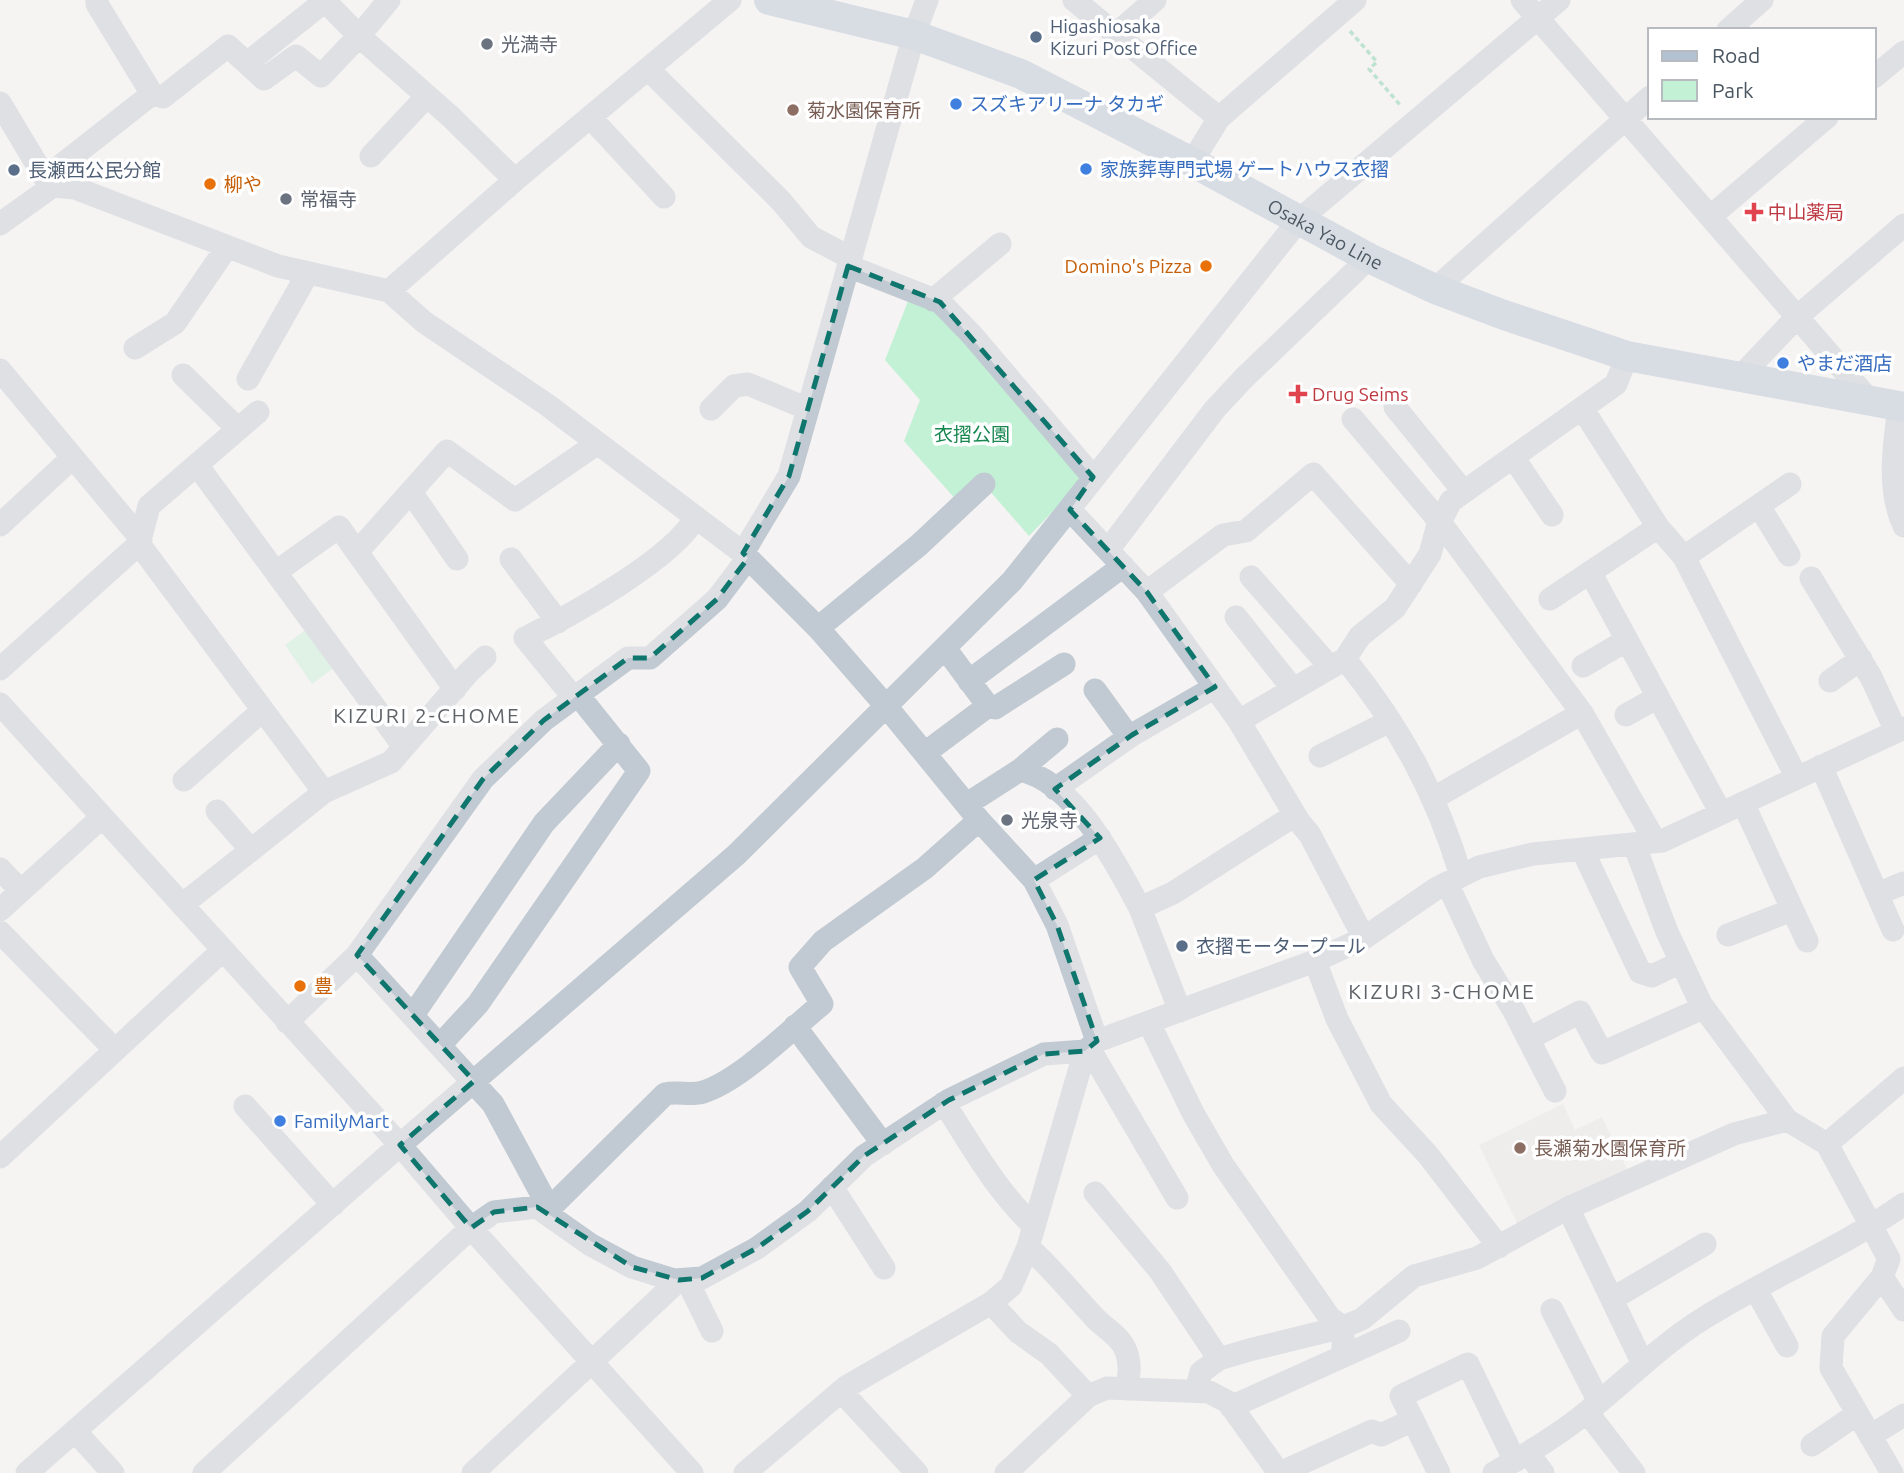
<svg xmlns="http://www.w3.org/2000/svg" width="1904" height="1473" viewBox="0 0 1904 1473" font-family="Ubuntu,'Noto Sans JP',sans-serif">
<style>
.education{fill:#e6e4e5}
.green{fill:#c3f1d5}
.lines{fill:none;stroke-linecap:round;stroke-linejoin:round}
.path{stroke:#7ad0a6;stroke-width:3.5;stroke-dasharray:5 3.5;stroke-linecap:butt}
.minor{stroke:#c1cad2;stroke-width:23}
.major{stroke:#b3c2d1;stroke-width:30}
.marked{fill:none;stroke:#0f766e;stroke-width:5;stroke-dasharray:14 9;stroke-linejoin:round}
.service-dot{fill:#5c6f8a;stroke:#fff;stroke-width:2.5}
.worship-dot{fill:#6b7280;stroke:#fff;stroke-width:2.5}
.shop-dot{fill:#3f7fe0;stroke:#fff;stroke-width:2.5}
.education-dot{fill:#8d6e63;stroke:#fff;stroke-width:2.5}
.food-dot{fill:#e8710a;stroke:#fff;stroke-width:2.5}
.health-dot{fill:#e0444e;stroke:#fff;stroke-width:2.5}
.labels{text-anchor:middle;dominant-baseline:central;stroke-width:7;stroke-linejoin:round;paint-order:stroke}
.service-label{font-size:19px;fill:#4e5e75;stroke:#fff;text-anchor:start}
.worship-label{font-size:19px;fill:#5b616d;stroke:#fff;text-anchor:start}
.shop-label{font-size:19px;fill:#366cbe;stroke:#fff;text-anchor:start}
.education-label{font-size:19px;fill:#785e54;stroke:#fff;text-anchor:start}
.food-label{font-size:19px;fill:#c56008;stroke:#fff;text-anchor:start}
.health-label{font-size:19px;fill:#be3a42;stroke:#fff;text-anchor:start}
.street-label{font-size:19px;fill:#4a5661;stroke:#fff}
.park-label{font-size:19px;fill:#17864f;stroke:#fff}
.neighbourhood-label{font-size:21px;letter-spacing:2px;fill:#5f6368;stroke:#fff}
</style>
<rect width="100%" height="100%" fill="#f5f3f3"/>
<path class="education" d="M1563,1104L1575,1130L1602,1117L1629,1173L1519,1227L1479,1145Z"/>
<path class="green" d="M910,296L935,307L1084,473L1081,482L1029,536L988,489L965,510L904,441L920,400L885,360Z
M307,629L335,667L312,684L285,645Z"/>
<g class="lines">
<path class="path" d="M1350,31L1377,62L1369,69L1401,106"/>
<path class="minor" d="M97,0V4L152,94L163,97L228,46L264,79L296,56L321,76L359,36L451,117L515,180
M1074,0L1219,118
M1522,0L1871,402
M1728,30L1762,0
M1116,34L1155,0
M247,63L325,1L359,36L389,0
M648,69L781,201L811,237L851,258
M1874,77L1904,52
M0,103L45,178L53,186L75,188L278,266L389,291L424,322L546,404L743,553L818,628L886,706L979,820L1034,880L1057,925L1097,1041
M590,117L664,197
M371,156L427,96
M1192,162L1219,118L1355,0
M45,178L152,94
M1711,216L1827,117
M0,224L53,186
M848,266L940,302L972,335L1093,477
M1435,289L1650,97
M389,291L515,180L730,0
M933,300L1000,244
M135,348L175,323L227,247
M0,370L141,539
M183,375L238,429
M1740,377L1797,317L1904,225
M248,379L308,273
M1395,407L1464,492
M1899,407C1894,446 1887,489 1904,526
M1582,408L1658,527L1684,557L1797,778
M711,409L734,386L748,384L808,409
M1353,419L1440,522L1582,713L1655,841
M1513,457L1552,515
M197,465L404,747
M411,492L457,559
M1759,506L1789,555
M1070,510L1147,592L1239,721L1298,820L1310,835L1364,938
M0,525L72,458
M139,544L324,792
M1108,550L1215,409L1245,377L1369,258
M357,552L447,451L515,500L598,443
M743,553L789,476L914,35L927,0
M1684,557L1790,484
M511,559L558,622
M276,572L339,527L455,689
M1590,572L1721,813
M1251,577L1330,667
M1811,578L1871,677L1896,731
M1147,592L1223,535L1246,531L1313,474L1411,584
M1550,599L1658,527
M1236,617L1293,689
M818,628L919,545L984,484
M1345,659C1400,727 1436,792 1461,876
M1583,666L1627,640
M0,669L139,544L149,506L258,412
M969,681L1123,566
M1830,681L1861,659
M1095,690L1129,737
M574,698L525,638C570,616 673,559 696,517
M0,704L400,1145L471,1228L692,1473
M988,706L995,708L1064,664
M1626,715L1658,697
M1239,721L1345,659L1360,636L1395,608L1430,554L1437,528L1451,501L1616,384L1627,356
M925,753L988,706L945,648
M1320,756L1390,721
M1821,766L1893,930
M1020,770L1057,739
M184,780L263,710
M1055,789L1132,735L1215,687
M1434,798L1582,713
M1743,803L1807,941
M967,804L1020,770C1075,782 1115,862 1140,908L1173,893L1295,815
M217,811L251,850
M1634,844L1667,932L1701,1004L1787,1120L1827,1144L1889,1259L1882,1277L1833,1336L1831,1368L1892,1473
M1582,849L1640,972L1652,976L1681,962
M0,869L21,891
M1034,880L1100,838
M1447,883L1483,960L1514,1011L1555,1091
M1877,894L1904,883
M182,905L324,792L391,762L468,673L485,657
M1140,908L1180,1011
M0,910L102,817
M0,932L115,1050
M1728,935L1792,910
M357,955L493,1104L541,1193L545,1213
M1315,961L1337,1019L1381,1104L1428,1155L1499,1247
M413,1015L544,823L619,744
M287,1022L357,955L483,779L544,720L628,658H650L717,599L748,558
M1149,1023L1193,1113L1223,1165L1330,1318L1343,1327V1356
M795,1026L883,1144
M1528,1039L1580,1012L1602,1053L1703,1008
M440,1045L478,1004L639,771L578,695
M1089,1048L1177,1198
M944,1103C972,1146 996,1191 1034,1226
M245,1106L333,1205
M1827,1144L1904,1078
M0,1157L223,950
M832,1187L884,1268
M1095,1193L1160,1271L1219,1359
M1568,1208L1643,1364
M545,1213L665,1094C678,1091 691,1096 703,1092C741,1080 790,1030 822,1004L800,967L823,941L925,868L979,820
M1028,1247C1053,1269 1073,1295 1096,1319C1107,1330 1120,1336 1126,1351C1131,1364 1129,1376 1127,1389
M1882,1277L1904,1310
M687,1280L712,1331
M1756,1290L1787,1346
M1612,1299L1705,1244
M991,1303L1018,1332L1049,1354L1088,1396
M1552,1310L1599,1402
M841,1391L917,1473
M1196,1391L1201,1372L1219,1359L1249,1350L1343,1327L1362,1319L1414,1276L1477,1258L1568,1208L1734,1134L1787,1120
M1231,1407L1399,1331
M1587,1412L1634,1473
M75,1431L113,1473
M1870,1436L1904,1415
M1812,1445L1857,1414
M1528,1453L1543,1473
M27,1473L400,1145L736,855L1012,581L1299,220L1559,0
M204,1473L471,1228L494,1212L537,1207L591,1245L632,1267L674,1280L702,1278L757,1248L808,1211L864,1156L949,1100L1044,1054L1085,1051
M473,1473L679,1280
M745,1473L846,1387L991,1303L1011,1286L1028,1247L1085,1051L1097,1041L1315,961L1364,938L1437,888L1479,867L1533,854L1662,841L1904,728
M1006,1473L1088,1396L1107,1388L1209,1392L1228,1402L1279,1473
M1280,1473L1372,1431L1381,1435L1413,1420
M1439,1473L1401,1396L1468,1364L1515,1461
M1494,1473C1526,1454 1559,1435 1588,1411C1627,1380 1662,1344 1704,1318C1770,1277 1841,1248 1904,1204"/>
<path class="major" id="s1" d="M769,0L914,35L1021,74L1192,162L1369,258L1435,289L1504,315L1627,356L1904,407"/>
</g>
<path d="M0 0H1904V1473H0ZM848,266L940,302L1093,477L1070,510L1147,592L1215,687L1132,735L1055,789L1100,838L1034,880L1057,925L1097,1041L1085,1051L1044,1054L949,1100L864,1156L808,1211L757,1248L702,1278L679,1280L632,1267L537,1207L494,1212L471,1228L400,1145L474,1081L357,955L483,779L544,720L628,658H650L717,599L748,558L743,553L789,476Z" fill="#f5f3f3" fill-opacity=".55" fill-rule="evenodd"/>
<path class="marked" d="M848,266L940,302L1093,477L1070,510L1147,592L1215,687L1132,735L1055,789L1100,838L1034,880L1057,925L1097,1041L1085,1051L1044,1054L949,1100L864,1156L808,1211L757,1248L702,1278L679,1280L632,1267L537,1207L494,1212L471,1228L400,1145L474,1081L357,955L483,779L544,720L628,658H650L717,599L748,558L743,553L789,476Z"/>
<g class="service-dot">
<circle cx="1036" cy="37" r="7"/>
<circle cx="14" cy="170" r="7"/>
<circle cx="1182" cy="946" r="7"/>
</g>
<g class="worship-dot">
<circle cx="487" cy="44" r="7"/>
<circle cx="286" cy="199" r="7"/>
<circle cx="1007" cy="820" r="7"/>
</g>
<g class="shop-dot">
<circle cx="956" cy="104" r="7"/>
<circle cx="1086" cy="169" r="7"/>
<circle cx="1783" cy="363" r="7"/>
<circle cx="280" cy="1121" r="7"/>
</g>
<g class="education-dot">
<circle cx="793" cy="110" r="7"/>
<circle cx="1520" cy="1148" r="7"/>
</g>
<g class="food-dot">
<circle cx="210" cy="184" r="7"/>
<circle cx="1206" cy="266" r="7"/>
<circle cx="300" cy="986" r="7"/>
</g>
<g class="health-dot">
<path d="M1750.5 201.5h7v7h7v7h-7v7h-7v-7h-7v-7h7z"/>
<path d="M1294.5 383.5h7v7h7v7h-7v7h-7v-7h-7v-7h7z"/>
</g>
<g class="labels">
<g class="service-label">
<text x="1050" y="26">Higashiosaka<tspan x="1050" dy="22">Kizuri Post Office</tspan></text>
<text x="28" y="170">長瀬西公民分館</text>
<text x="1196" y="946">衣摺モータープール</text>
</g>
<g class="worship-label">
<text x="501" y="44">光満寺</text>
<text x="300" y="199">常福寺</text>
<text x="1021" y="820">光泉寺</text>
</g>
<g class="shop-label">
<text x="970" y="104">スズキアリーナ タカギ</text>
<text x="1100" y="169">家族葬専門式場 ゲートハウス衣摺</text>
<text x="1797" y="363">やまだ酒店</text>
<text x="294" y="1121">FamilyMart</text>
</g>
<g class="education-label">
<text x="807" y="110">菊水園保育所</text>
<text x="1534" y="1148">長瀬菊水園保育所</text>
</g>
<g class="food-label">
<text x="224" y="184">柳や</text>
<text x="1192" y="266" text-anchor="end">Domino's Pizza</text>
<text x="314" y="986">豊</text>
</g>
<g class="health-label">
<text x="1768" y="212">中山薬局</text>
<text x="1312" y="394">Drug Seims</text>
</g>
<g class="street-label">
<text stroke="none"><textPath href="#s1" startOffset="607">Osaka Yao Line</textPath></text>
</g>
<g class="park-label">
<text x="972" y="434">衣摺公園</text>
</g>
<g class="neighbourhood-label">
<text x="427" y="715">KIZURI 2-CHOME</text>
<text x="1442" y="991">KIZURI 3-CHOME</text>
</g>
</g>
<rect x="1648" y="28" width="228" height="91" fill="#ffffff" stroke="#b7bbc0" stroke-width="2"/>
<rect x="1662" y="51" width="35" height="10" fill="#b3c2d1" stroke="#b7bbc0" stroke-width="2"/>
<text x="1712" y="63" font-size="21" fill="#4a5661">Road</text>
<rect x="1662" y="80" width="35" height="21" fill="#c3f1d5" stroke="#b7bbc0" stroke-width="2"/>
<text x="1712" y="98" font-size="21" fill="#4a5661">Park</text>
</svg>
